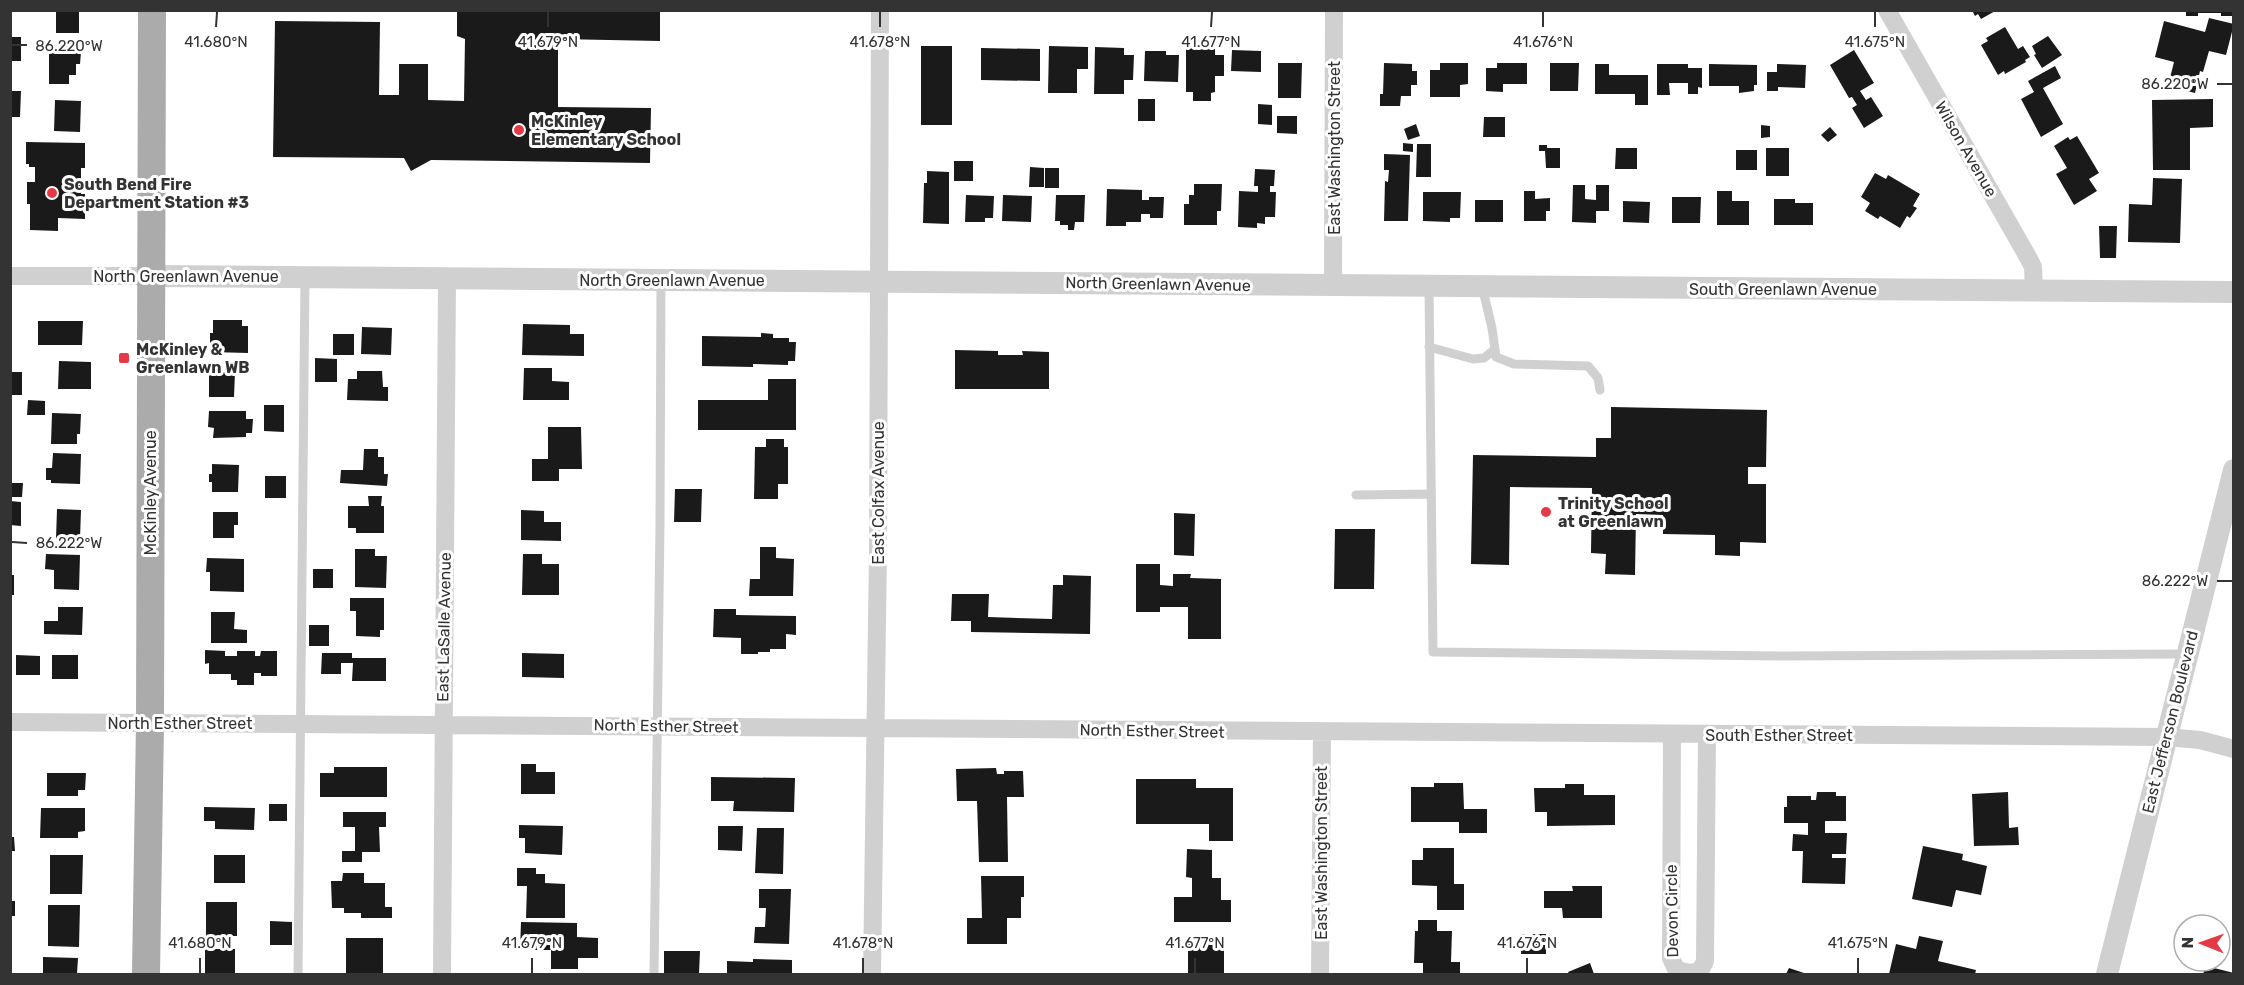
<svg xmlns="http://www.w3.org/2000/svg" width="2244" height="985" viewBox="0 0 2244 985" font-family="Rubik,sans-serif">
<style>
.building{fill:#1a1a1a}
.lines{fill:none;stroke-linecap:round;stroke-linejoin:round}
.service{stroke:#d0d0d0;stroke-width:9}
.minor{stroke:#d0d0d0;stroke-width:18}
.tertiary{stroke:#d0d0d0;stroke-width:22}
.primary{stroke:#ababab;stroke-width:28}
.ticks{fill:none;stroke:#333;stroke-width:2}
.poi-dot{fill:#e63946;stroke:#fff;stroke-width:2}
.labels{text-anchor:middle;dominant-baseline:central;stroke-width:6;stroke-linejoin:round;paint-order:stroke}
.poi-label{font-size:16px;font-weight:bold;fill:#333;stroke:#fff;text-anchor:start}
.street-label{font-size:16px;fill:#333;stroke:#fff}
.ticks-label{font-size:15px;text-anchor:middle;fill:#333;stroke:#fff;stroke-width:6;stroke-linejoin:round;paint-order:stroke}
</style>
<rect width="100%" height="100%" fill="#fff"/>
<path class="building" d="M56,10H79V33H56Z
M457,10H660V41L558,39V107L651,108L650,163L431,160L411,171L404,158L273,157L275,21L380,22L379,95H399V64H428V100L464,101L465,39L457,36Z
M1972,10H1997L1981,19L1978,14L1975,16Z
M2186,10H2234V16H2221V13H2198V16H2186Z
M2209,18L2234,24L2226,55L2209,51L2203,72L2200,71L2195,93L2168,86L2174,62L2155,57L2164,21L2205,32Z
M2005,27L2018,49L2023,46L2030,57L2025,60L2026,62L2005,74L2004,71L1998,75L1981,45L1988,41L1986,38Z
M2048,36L2062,55L2042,68L2034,55L2036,54L2032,46Z
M10,37H21V61H10Z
M921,46H952V125H921Z
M1049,46L1088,47V69H1077V93H1048Z
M1095,47L1124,48V55H1134L1133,80H1124V94H1094Z
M981,48L1040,49V81L981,80Z
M1186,48L1215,49V55H1224V76H1215V92L1211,93V101H1193V92H1186Z
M1232,50L1261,51V72L1231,71Z
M1854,50L1874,83L1860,91L1866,100L1871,97L1883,116L1864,128L1852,108L1857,105L1852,97L1849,98L1830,65Z
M1145,51H1166V55H1179L1178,82L1144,81Z
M49,52H81L80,64H76V75H69V84H49Z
M1278,63H1302L1301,98H1278Z
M1384,63L1412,64V71H1417V85H1411V96H1401L1400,106H1380V94H1383Z
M1440,63H1468V84L1460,85V97H1430V70H1440Z
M1497,63H1527V84H1503V92L1486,91V68H1497Z
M1550,63H1579L1578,91H1550Z
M1595,64H1609V75H1648V105H1635V94H1595Z
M1657,64H1688V68H1702V88L1698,87V94H1688V83H1669L1670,95H1657Z
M1709,64L1757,65V85H1754V91L1739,93V86H1709Z
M1777,64L1806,65L1805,88L1778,87V91H1767V72H1777Z
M2055,66L2061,78L2043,88L2063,124L2041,137L2021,99L2034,92L2028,81Z
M10,91H21L20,117H10Z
M1138,99H1155V121H1138Z
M2213,99V127L2190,128V170H2153L2152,100Z
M55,100L81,101L80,132L54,131Z
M1258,104L1272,105V125L1258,124Z
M1277,116H1297V134L1277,133Z
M1484,117H1505V137H1483Z
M1416,124L1420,136L1408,140L1404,129Z
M1761,125L1770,126V137L1761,138Z
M1830,127L1837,135L1828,142L1821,135Z
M2077,136L2099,173L2089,179L2097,191L2074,205L2056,174L2067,168L2054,146L2068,137L2070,140Z
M26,142L85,143V168H81V194H85V219L58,218V231L30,230V204H27V182H35V167H29V164H26Z
M1403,143L1413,144V152L1403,151Z
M1417,144H1431V177H1416Z
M1539,145H1547V148H1560V168H1546L1545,151H1539Z
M1616,148H1637V169H1615Z
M1766,148H1789V176H1766Z
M1736,150H1757V170H1736Z
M1384,154L1410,155L1408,221H1384L1385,181L1388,182L1389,170H1384Z
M954,161H973V181H954Z
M1030,167L1044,168V187H1029Z
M1045,168H1059V188H1045Z
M1255,169L1275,170L1274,186H1270V192H1276L1275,217H1265V224L1257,223V228L1238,227L1239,191L1258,192V186H1254Z
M927,171L949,172V224L923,223L924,183H927Z
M1875,173L1886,179L1888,175L1920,194L1913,206L1917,208L1910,218L1907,216L1900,228L1880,216L1878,219L1865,211L1870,203L1861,197Z
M2153,178L2182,179L2180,243L2128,242L2129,204L2152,205Z
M1194,184H1222L1221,211H1217V225H1184V204H1189V195H1194Z
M1573,185H1585V199L1596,200V185H1609V211H1596V223L1572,222Z
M1107,189L1142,190V200H1149V197H1164L1163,218H1150V214H1141V222H1126V226H1106Z
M1524,191H1535V199L1550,198V211H1546V221H1524Z
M1717,191H1732V201H1749V225H1717Z
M1423,192H1461L1460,218H1450V222L1423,221Z
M966,195L994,196L993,218H985V222H965Z
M1003,195L1032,196L1031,222L1002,221Z
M1056,195H1085L1084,222H1075L1074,230H1068V225H1060V221H1055Z
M1672,197H1701L1700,223H1672Z
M1774,199H1795V203H1813V225H1774Z
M1475,200H1503V222H1475Z
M1623,201L1650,202L1649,223L1623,222Z
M2099,226H2117L2116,258H2100Z
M213,320H242V326H248V353L210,352V333H213Z
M38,321H83L82,345H38Z
M523,324L570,325V334H584V356L522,355Z
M362,327L392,328L391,355L361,354Z
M761,333L773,334V338H789V342H796L795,361H788V365L753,364V367L702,366V336L761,337Z
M333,334H354V355H333Z
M955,350L998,351V355H1023L1022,351L1049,352V389H955Z
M315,358L337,359V382H315Z
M59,361L91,362V389H58Z
M524,368H552V381L569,382V400H523Z
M357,371H382L383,387H388V401L347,400L348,379H357Z
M10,372H22V395H10Z
M209,372H235L234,397H209Z
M768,379H796V430H698V400H768Z
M28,400L45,401V415H27Z
M264,405H284V432L264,431Z
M1611,407L1767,410L1766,467H1748V484H1766V543L1740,542V556L1715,555V535L1663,534V515L1636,514L1635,575L1605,574L1606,554L1591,553L1592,488L1510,487L1509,565L1471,564L1473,455L1596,457V438H1611Z
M209,411H246V419H253L252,433H246V437L213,438L214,428L208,427Z
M52,413L81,414L80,434H77V444H51Z
M548,427H581L582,469H559V481H532V459H548Z
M766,439H784V447H788V484H778V499H754L755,447H766Z
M364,449H378V457H384V474H388L387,486L340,483L341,470H363Z
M53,453L81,454L80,484L51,483V480H46V468H52Z
M212,464L239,465L238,492H212V482H209V474H212Z
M265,476H286V498H265Z
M10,483H23L22,497H10Z
M675,489H702L701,522H674Z
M368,496H382L381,506H384V533H356V528H348V506H369Z
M10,501L21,502V526L10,525Z
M57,509L81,510L80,539H56Z
M521,510L544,511V522H561V541L521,540Z
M213,512H238V525H234V538H213Z
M1174,513L1195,514L1194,556L1174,555Z
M1335,529H1375L1374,589H1334Z
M760,547H776V558L794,559L793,596H749L750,579H760Z
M355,549H375V556H387L386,588L355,587Z
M46,554L80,555L79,590L54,589V570L45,569Z
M523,554H542V564H559V595H522Z
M207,558L244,559V592L210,591V572H206Z
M1136,564H1160V585L1173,586V574H1191L1190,578L1221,579V639H1188V607H1160V612H1136Z
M313,569H333V588H313Z
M10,575H14V595H10Z
M1063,575L1091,576L1090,634L971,632V621H951L952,594H989L988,617L1052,619L1053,585H1063Z
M350,598H384V630H380V637L356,636V611H350Z
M58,607H83L82,635L44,634V621H58Z
M714,609H736V615L796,616V635L786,634V649H770V652H758V654H741V638L713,637Z
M211,612H235L234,629L247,630V643H211Z
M309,625H329V646H309Z
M205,650L225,651V656H237V651H255V656H260L261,651H277V676H261V673H254V685H237V680H231V674H209V663L205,664Z
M322,653H352V658H386V681H352L353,663H341V674H321Z
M522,653L564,654V678L522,677Z
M16,655L40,656V675H16Z
M52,655H78V679H52Z
M521,764H536V772H555V794H521Z
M334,767H387V797H320V773H334Z
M996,768L997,774H1004V771H1023L1024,797H1007L1008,862H979L977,801H957L956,769Z
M47,773H86L85,790H78V796H47Z
M711,777L795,778L794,812L733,811L734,801H711Z
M1136,779H1196V788H1233V841H1209V824H1136Z
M1434,783H1463L1464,809H1487V833H1459V822H1411V787H1434Z
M1565,784H1584V795H1615V825L1547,826V812H1535L1534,788H1565Z
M1817,792H1836V796H1846V821H1825V833H1847L1846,854H1832V858H1846L1845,884L1802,883L1803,851H1792L1793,834L1808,835V823H1784V807H1787V796H1811V800H1816Z
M2008,792L2009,828L2018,827L2019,845L1974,846L1972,794Z
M269,804H287V821H269Z
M204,807L255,808L254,830L215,829V821H204Z
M41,808H85V831L78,832V838H40Z
M343,812H386V827H379L380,852H362V862H342V851H355V827H343Z
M519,825L563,826L562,855L525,853V838H519Z
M718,826H743L742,851L718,850Z
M757,828H784L783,874L755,873Z
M10,837H14L15,851H10Z
M1923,846L1963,854L1962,860L1987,866L1981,895L1956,890L1952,907L1912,899Z
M1423,848H1454V884H1464V910H1437V886L1412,885V860H1423Z
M1187,849L1212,850V878H1221V900H1231V922H1174V897H1192V878L1186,877Z
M50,855H83L82,894H50Z
M214,855H245V883H214Z
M517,868H536V874H545V883L565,884V918H526L527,886H517Z
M343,873H364V883H385V907H392V918H361V913H344V908H332L331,881H342Z
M981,876H1024V897H1021V918H1007V944H967V918H982Z
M1572,886H1602V918H1563L1562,908H1544V891H1573Z
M759,889H791L789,944L754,943L755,927H765L766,908H759Z
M10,901H15V916H10Z
M206,902H237V936H206Z
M48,905H80L79,947L48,946Z
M1418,920H1437V931H1452L1451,962H1460V974H1423V963H1414L1415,931H1418Z
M270,921L292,922V945H270Z
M521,922L577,923V937L598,938V958H578V969H551V950H520Z
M1522,934H1546V954H1521Z
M1919,936L1943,941L1938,961L1976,970L1975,974H1889L1896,944L1916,949Z
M346,938H383V974H346Z
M1188,941H1224V974H1188Z
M205,949H235V974H205Z
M664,951H700L699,974H664Z
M43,957L78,958L77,974H43Z
M753,959L792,960V974H727V961L753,962Z
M1590,963L1594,974H1569L1568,972Z
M2206,966L2234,973V974H2203Z
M1789,968L1807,974H1786Z"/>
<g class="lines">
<path class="service" d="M1429,286L1433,652L1784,656L2186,654
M1482,286L1492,328L1496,357L1514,364L1588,366L1598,378L1600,390
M1429,347L1473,359L1484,358L1495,349
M1356,495L1431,494
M298,974L305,278
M654,974L660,524L661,281"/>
<path class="minor" d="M1887,10L2029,259L2033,267L2034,291
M10,276H150
M1333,286L1334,10
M10,722L2166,737L2200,740L2234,749
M1672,734L1671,958L1676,969C1688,974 1700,976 1705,961L1707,735
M442,974L447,279
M872,974L878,551L880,10
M1320,974L1322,732"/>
<path class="tertiary" d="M150,276L2234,292
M2107,974L2234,470"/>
<path class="primary" d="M146,974L150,724L152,10"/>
</g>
<path class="ticks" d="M216,27L217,12M548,27V12M880,27V12M1211,27L1212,12M1543,27V12M1875,27V12M12,45H27M2217,84H2232M12,542L27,543M2217,581H2232M200,973V958M532,973V958M863,973V958M1195,973V958M1527,973V958M1858,973V958"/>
<g class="poi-dot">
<circle cx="519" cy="130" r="6"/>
<circle cx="52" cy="193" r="6"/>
<rect x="118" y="352" width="12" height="12" rx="3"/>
<circle cx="1546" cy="512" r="6"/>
</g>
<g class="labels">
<g class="poi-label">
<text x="531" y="121">McKinley<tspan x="531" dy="18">Elementary School</tspan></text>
<text x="64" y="184">South Bend Fire<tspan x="64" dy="18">Department Station #3</tspan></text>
<text x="136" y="349">McKinley &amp;<tspan x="136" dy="18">Greenlawn WB</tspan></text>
<text x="1558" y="503">Trinity School<tspan x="1558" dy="18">at Greenlawn</tspan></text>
</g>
<g class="street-label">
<text transform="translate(1334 148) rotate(-90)">East Washington Street</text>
<text transform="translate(1966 149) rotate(60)">Wilson Avenue</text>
<text x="186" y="276">North Greenlawn Avenue</text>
<text x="672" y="280">North Greenlawn Avenue</text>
<text transform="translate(1158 284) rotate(1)">North Greenlawn Avenue</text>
<text x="1783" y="289">South Greenlawn Avenue</text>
<text transform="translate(150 493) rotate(-90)">McKinley Avenue</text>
<text transform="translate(878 493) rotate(-90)">East Colfax Avenue</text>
<text transform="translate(444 627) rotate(-89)">East LaSalle Avenue</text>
<text transform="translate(2170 722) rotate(-76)">East Jefferson Boulevard</text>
<text x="180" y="723">North Esther Street</text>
<text transform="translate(666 726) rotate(1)">North Esther Street</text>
<text transform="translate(1152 731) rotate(1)">North Esther Street</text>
<text x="1779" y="735">South Esther Street</text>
<text transform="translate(1321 853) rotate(-90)">East Washington Street</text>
<text transform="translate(1672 911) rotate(-91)">Devon Circle</text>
</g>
</g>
<g class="ticks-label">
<text x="216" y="47">41.680°N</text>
<text x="548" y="47">41.679°N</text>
<text x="880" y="47">41.678°N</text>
<text x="1211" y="47">41.677°N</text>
<text x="1543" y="47">41.676°N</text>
<text x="1875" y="47">41.675°N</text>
<text x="69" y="51">86.220°W</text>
<text x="2175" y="89">86.220°W</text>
<text x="69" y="548">86.222°W</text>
<text x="2175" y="586">86.222°W</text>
<text x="200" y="948">41.680°N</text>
<text x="532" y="948">41.679°N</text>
<text x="863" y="948">41.678°N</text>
<text x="1195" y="948">41.677°N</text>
<text x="1527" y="948">41.676°N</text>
<text x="1858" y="948">41.675°N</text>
</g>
<rect width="2244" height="985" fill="none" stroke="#333333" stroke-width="24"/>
<g transform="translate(2202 943) rotate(271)"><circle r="28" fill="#ffffff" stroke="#adadad" stroke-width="1.5"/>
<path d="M0-4.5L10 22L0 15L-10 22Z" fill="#e63946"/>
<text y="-9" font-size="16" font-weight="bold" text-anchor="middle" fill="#333333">N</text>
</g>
</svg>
